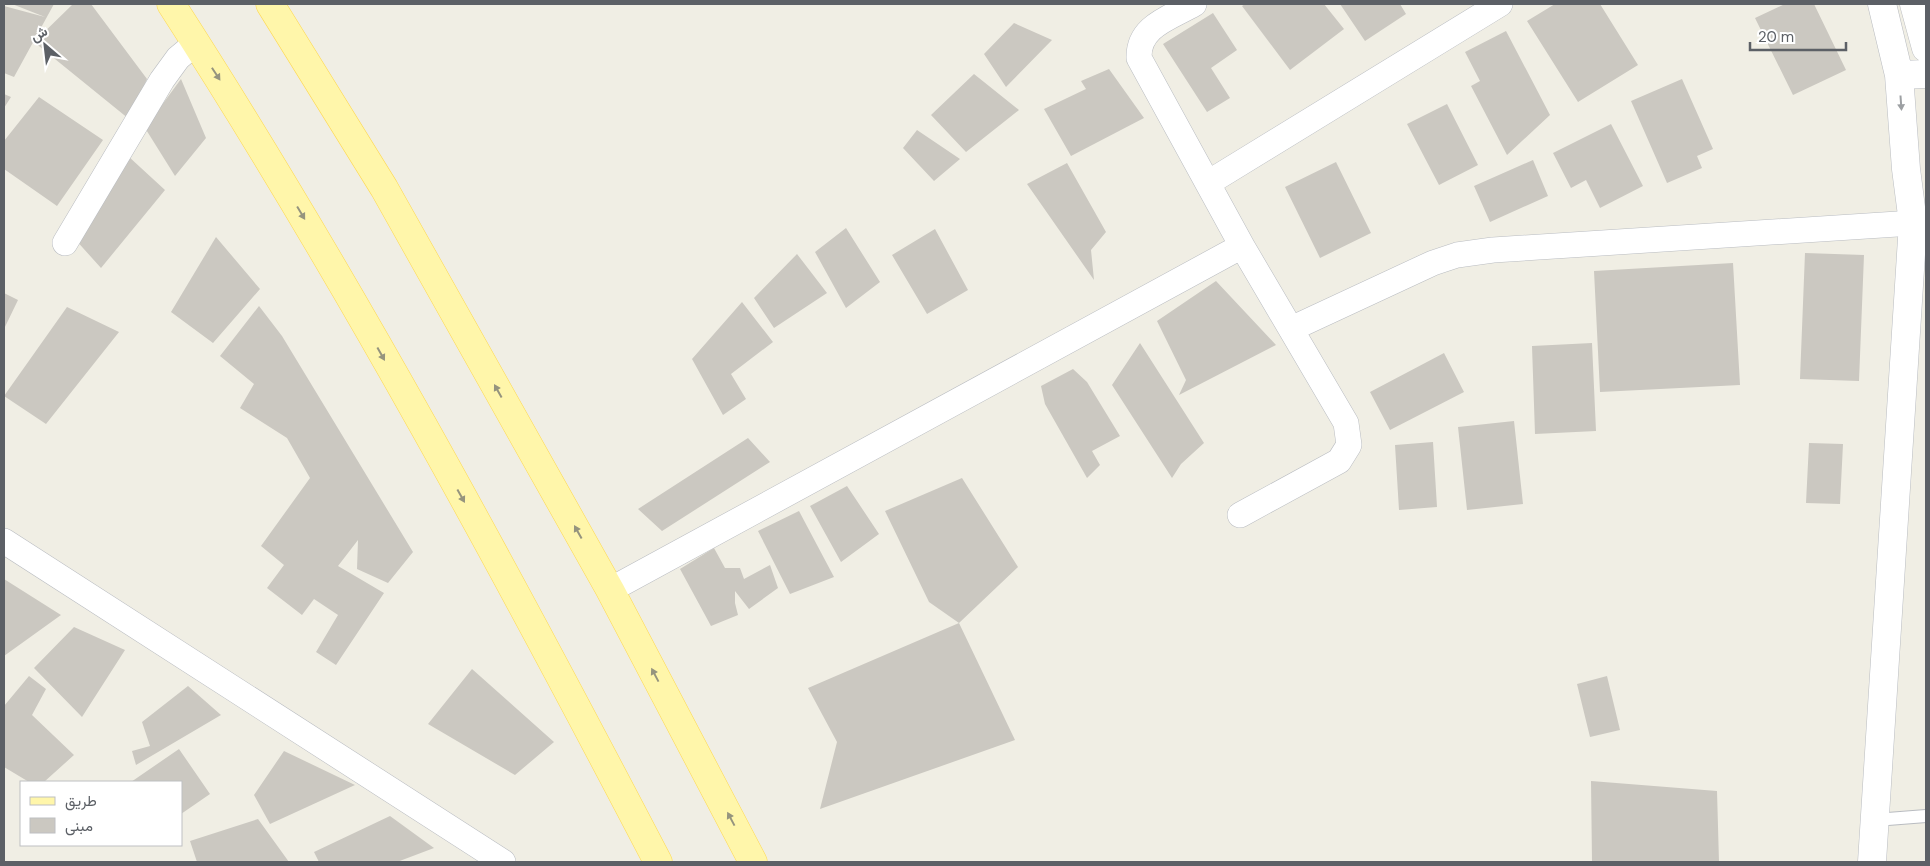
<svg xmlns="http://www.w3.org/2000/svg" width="1930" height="866" viewBox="0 0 1930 866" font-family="'DM Sans',Vazirmatn,sans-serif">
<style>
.building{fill:#cbc8c1}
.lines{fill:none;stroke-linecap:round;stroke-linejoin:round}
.service-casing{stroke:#b9bcc1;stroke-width:14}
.minor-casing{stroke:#b9bcc1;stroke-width:26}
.tertiary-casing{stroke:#b9bcc1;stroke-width:29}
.primary-casing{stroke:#ffd84e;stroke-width:29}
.service{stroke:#fff;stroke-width:12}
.minor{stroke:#fff;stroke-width:25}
.tertiary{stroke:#fff;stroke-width:28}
.primary{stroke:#fff6aa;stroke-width:28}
.oneway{fill:#95947e}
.oneway2{fill:#9da0a3}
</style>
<rect width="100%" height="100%" fill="#f0eee4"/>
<path class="building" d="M12,4H54L14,77L4,73V6L45,17Z
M73,4H91L147,79L129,119L34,42Z
M1245,4H1324L1344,29L1290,70L1242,6Z
M1340,4H1400L1406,14L1365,41Z
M1555,4H1600L1638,65L1578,102L1527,21Z
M1785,4H1814L1846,70L1793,95L1755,18Z
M1213,13L1237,50L1211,68L1230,98L1207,112L1163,44Z
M1014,23L1052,40L1006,87L984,54Z
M1506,31L1550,115L1507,155L1471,86L1480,81L1465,52Z
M1109,69L1144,118L1071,156L1044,109L1086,89L1081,81Z
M974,74L1019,110L966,152L931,115Z
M181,79L206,138L175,176L145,128Z
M1682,79L1713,149L1697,156L1702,168L1667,183L1631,101Z
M4,94L11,97L4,108Z
M39,97L103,140L57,206L4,169V141Z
M1447,104L1478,165L1439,185L1407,124Z
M1611,124L1643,186L1600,208L1586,180L1571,188L1553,153Z
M917,130L960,159L934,181L903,148Z
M128,156L165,190L101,268L74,238Z
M1533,160L1548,196L1490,222L1474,186Z
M1336,162L1371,233L1320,258L1285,187Z
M1067,163L1106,232L1091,250L1094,280L1027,184Z
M846,228L880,282L846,308L815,252Z
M935,229L968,290L927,314L892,255Z
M216,237L260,289L213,343L171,312Z
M1805,253L1864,255L1859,381L1800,379Z
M797,254L827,293L774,328L754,298Z
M1733,263L1740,385L1600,392L1594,271Z
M1216,281L1276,345L1179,395L1186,380L1157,321Z
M4,293L18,300L4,329Z
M742,302L773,342L731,374L746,399L723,415L692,359Z
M259,306L282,336L413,552L388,583L357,569L358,540L338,566L384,593L336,665L316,652L338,615L314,599L302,615L267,588L284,565L261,546L310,478L287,438L240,408L254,384L220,356Z
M67,307L119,332L46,424L4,396Z
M1140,343L1204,443L1181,464L1172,478L1112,385Z
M1592,343L1596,431L1535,434L1532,346Z
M1444,353L1464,392L1390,430L1370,392Z
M1073,369L1087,382L1120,436L1092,451L1100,465L1087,478L1045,404L1041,386Z
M1514,421L1523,504L1467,510L1458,427Z
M748,438L770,462L662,531L638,509Z
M1433,442L1437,507L1399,510L1395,445Z
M1809,443L1843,444L1840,504L1806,503Z
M962,478L1018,567L959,623L929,602L885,511Z
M847,486L879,534L841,562L810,506Z
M799,511L834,577L790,594L758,531Z
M714,548L725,568H740L744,579L770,565L778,588L749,609L735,591V603L738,615L711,626L680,569Z
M4,579L61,615L4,656Z
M959,623L1015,740L820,809L837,742L808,688Z
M74,627L125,650L82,717L34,668Z
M472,669L554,742L515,775L428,724Z
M29,676L46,689L32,715L74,755L44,782H29L4,767V706Z
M1607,676L1620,730L1590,737L1577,684Z
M188,686L221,715L136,765L132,751L150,746L142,722Z
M179,749L210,794L181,814V782H131Z
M284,751L355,785L270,824L254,795Z
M1591,781L1717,791L1719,862H1592Z
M390,816L434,848L397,862H319L314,852Z
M258,819L289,862H197L190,841Z"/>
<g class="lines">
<g class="service-casing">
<path id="service" d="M1875,820L1926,816"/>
</g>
<g class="minor-casing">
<path id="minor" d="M1194,4C1170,18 1138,26 1139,58L1242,246L1346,423L1349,445L1339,461L1240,515
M1208,183L1500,4
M65,243L162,80L178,58L196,43
M1291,329L1433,263L1457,255L1493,250L1913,223
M4,541L503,862
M610,590L1242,246"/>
</g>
<g class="tertiary-casing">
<path id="tertiary" d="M1914,4L1926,48
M1899,75L1926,74
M1872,862L1913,223L1906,169L1899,75L1882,4"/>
</g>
<g class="primary-casing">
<path id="primary" d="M171,4C349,280 506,571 658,862
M270,4L384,188L610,590L753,862"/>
</g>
<use href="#service" class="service"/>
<use href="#minor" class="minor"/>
<use href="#tertiary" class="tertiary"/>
<use href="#primary" class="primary"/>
</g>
<defs><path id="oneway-solid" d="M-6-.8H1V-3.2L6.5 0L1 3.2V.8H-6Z" transform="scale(1.25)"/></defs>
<g class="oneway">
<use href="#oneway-solid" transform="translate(216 74) rotate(57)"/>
<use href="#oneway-solid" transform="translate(301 213) rotate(59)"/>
<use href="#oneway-solid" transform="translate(381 354) rotate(61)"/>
<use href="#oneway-solid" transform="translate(498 391) rotate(-119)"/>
<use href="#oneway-solid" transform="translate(461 496) rotate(61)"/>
<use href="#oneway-solid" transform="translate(578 532) rotate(-119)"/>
<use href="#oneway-solid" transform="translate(655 675) rotate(-118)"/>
<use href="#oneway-solid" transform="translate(731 819) rotate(-118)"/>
</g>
<use class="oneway2" href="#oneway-solid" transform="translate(1901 103) rotate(86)"/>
<rect width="1930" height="866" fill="none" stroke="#5c6066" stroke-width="10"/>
<rect x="20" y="781" width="162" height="65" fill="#ffffff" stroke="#bebfc2"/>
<rect x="30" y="797" width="25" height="8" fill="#fff6aa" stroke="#bebfc2"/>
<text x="65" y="806" font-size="15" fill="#5c6066">طريق</text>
<rect x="30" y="818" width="25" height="15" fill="#cbc8c1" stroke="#bebfc2"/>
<text x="65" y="831" font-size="15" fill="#5c6066">مبنى</text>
<g transform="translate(45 45) rotate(332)" stroke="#ffffff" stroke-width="4" paint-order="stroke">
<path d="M0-4L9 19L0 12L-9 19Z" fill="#5c6066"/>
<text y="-8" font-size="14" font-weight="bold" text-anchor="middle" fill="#5c6066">ش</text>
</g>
<path d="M1750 42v8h96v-8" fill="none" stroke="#5c6066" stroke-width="2.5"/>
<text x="1758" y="42" font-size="15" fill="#5c6066" stroke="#ffffff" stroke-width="4" paint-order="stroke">20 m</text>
</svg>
